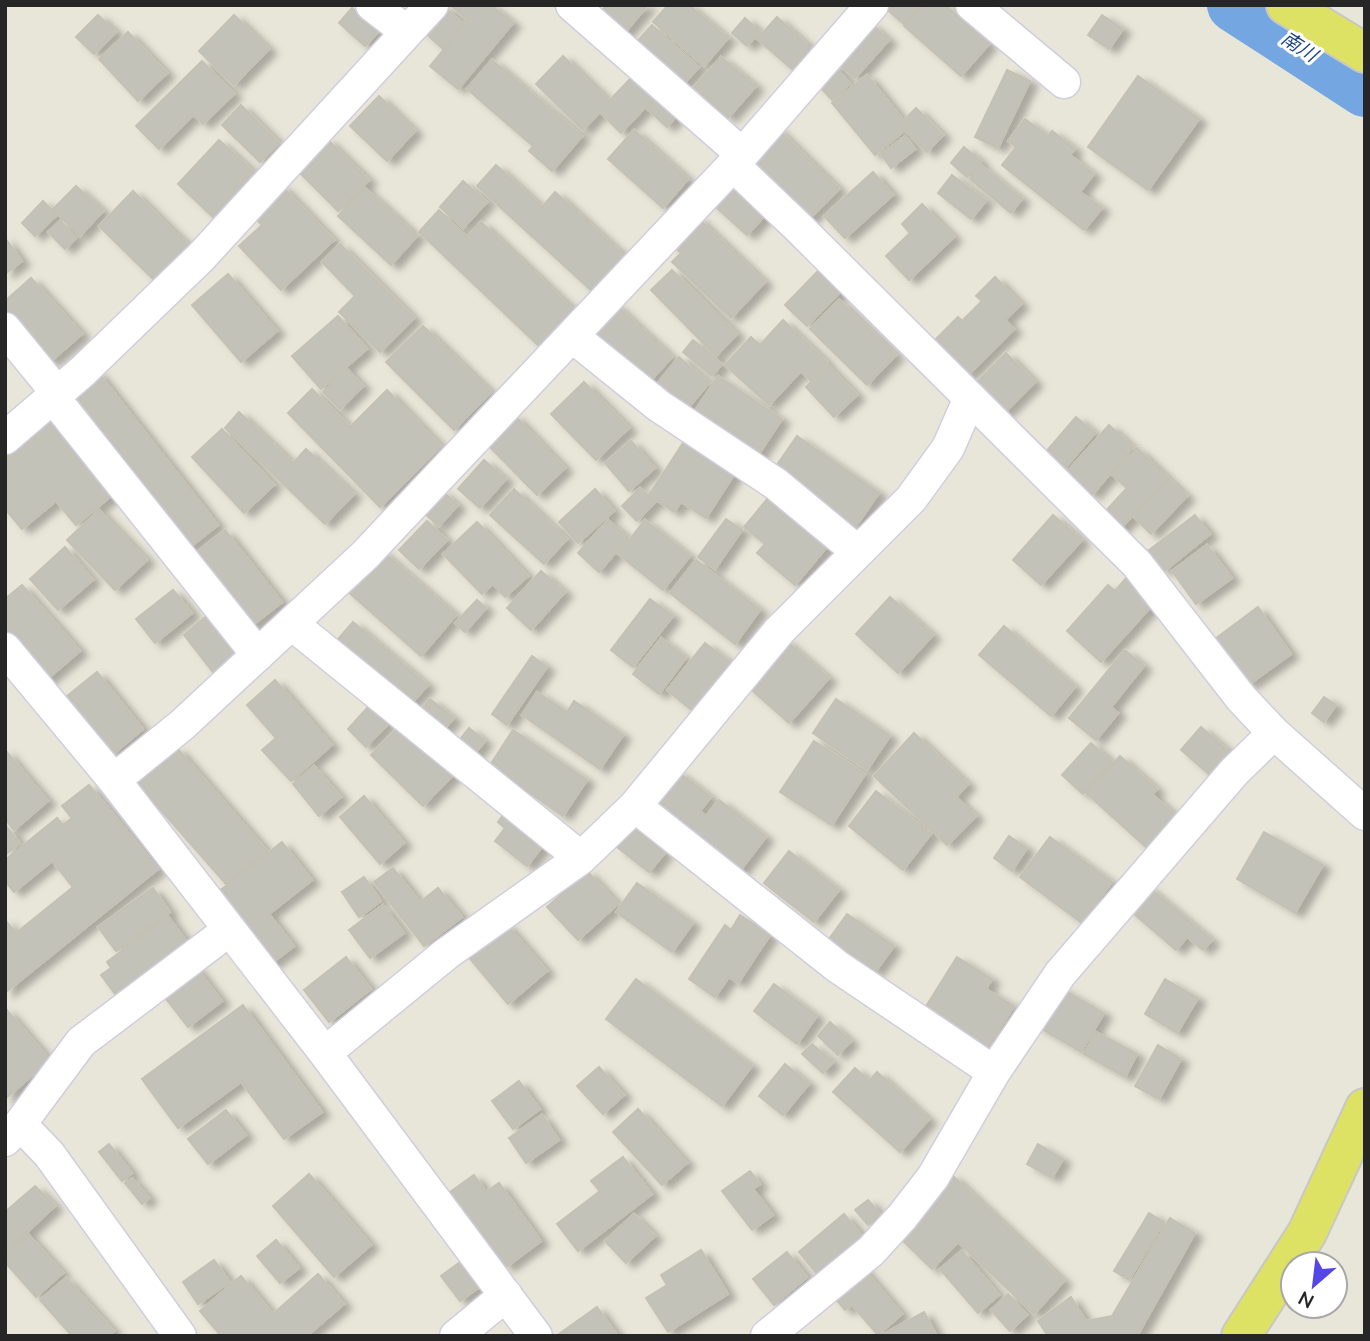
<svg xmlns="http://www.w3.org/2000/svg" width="1370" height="1341" viewBox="0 0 1370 1341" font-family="'Nunito Sans','Noto Sans JP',sans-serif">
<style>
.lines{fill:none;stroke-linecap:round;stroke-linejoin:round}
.river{stroke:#74a7e1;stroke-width:54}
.building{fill:#c3c2b9;stroke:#c3c1b3;stroke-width:2;filter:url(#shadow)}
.minor-casing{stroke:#d0cede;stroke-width:35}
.primary-casing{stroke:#c7c7c7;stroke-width:42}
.minor{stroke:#fff;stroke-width:32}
.primary{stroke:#dde264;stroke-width:38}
.labels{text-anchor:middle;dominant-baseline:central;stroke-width:6;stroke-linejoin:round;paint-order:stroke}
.water-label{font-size:19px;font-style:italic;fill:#194388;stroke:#fff}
</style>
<defs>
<filter id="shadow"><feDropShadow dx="8" dy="4.5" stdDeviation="3.5" flood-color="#0004"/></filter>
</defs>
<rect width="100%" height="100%" fill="#e8e6d9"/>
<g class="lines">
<path class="river" d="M1234,5L1365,90"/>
</g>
<path class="building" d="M443,5L464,25L442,48L421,29Z
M450,5H491L513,23L458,89L430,66L468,20Z
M606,5H648L623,35L599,15Z
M668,5H689L728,38L704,66L653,22Z
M885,5H919L904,24L884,7Z
M922,5H945L989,44L961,76L904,26Z
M352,8L379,31L365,46L339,23Z
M98,15L116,32L94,54L76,37Z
M234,15L269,49L234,85L199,51Z
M1102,15L1123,29L1109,49L1088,35Z
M777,17L811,48L792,69L757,39Z
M745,18L760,32L747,46L732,33Z
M870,23L889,40L855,78L836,62Z
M652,25L699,67L682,86L635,44Z
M128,32L167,73L138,101L99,59Z
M563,56L609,101L632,77L654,98L621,133L600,112L583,130L536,84Z
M721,57L756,86L728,118L694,87Z
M492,60L582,136L552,171L529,151L533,146L467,89Z
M202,61L234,94L203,124L193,115L159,149L136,126Z
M832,63L850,84L832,100L814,80Z
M1007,70L1030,81L998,148L975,137Z
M867,75L909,127L875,155L832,103Z
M1138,76L1199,119L1148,190L1088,147Z
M659,95L679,113L667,127L647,109Z
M379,96L415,131L387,161L350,126Z
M241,105L279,143L260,162L222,125Z
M916,108L943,135L927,152L906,132L912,126L905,119Z
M1025,119L1048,136L1052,131L1075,149L1070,155L1094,174L1080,192L1102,208L1084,230L1002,165L1016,147L1008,141Z
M776,127L839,189L807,221L745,159Z
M634,130L688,179L663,208L608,159Z
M905,136L915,149L891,168L881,154Z
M327,139L369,180L338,211L297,170Z
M219,140L256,174L214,218L178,184Z
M964,147L981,161L967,177L951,163Z
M496,165L542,207L555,192L626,257L593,292L477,186Z
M981,165L1022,199L1011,213L970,179Z
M873,172L893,195L845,238L824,216Z
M952,175L986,201L971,219L938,193Z
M729,179L767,213L747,235L709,201Z
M463,181L487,202L463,228L440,207Z
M281,185L334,240L281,290L239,246L262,225L251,213Z
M76,186L103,211L80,236L53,209Z
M365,188L417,236L391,265L338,216Z
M133,191L189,246L155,281L99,226Z
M43,201L57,215L35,236L22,223Z
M922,204L954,237L909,280L886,256L910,233L902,224Z
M439,210L467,237L481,222L574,310L539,346L419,232Z
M697,217L765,282L731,318L672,262L681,253L671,244Z
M60,221L76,238L65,249L48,232Z
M5,238L22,261L5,274Z
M340,244L414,318L380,352L339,312L355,296L322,262Z
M822,267L844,288L807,326L785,305Z
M672,270L737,334L716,356L651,290Z
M228,274L277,331L241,362L192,305Z
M995,277L1021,304L1005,320L1014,329L967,376L933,342L958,317L962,321L982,301L976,296Z
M31,278L82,334L50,362L5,312V301Z
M839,300L896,355L867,385L810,329Z
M614,303L672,357L644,388L586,334Z
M338,316L367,349L321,389L292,356Z
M783,320L827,362L810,380L801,371L769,405L725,365L751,337L760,345Z
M423,326L491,392L454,430L386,362Z
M693,340L722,364L712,376L683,352Z
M1006,353L1035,382L1003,414L974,385Z
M679,357L709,383L682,415L652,390Z
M828,365L857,395L834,417L806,387Z
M347,369L363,386L340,409L323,392Z
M97,371L218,525L185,551L138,490L145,485L72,391Z
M718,376L782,419L755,460L691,417Z
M584,382L629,428L596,460L551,414Z
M312,389L350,427L387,390L441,446L380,507L288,413Z
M239,412L293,463L306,449L354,494L325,524L225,428Z
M52,414L116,492L76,525L56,501L22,529L5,509V453Z
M514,415L565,468L537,495L485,442Z
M1076,417L1095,433L1064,469L1045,453Z
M1109,425L1133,447L1092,495L1066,473Z
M222,429L274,485L244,513L192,457Z
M797,436L879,493L854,529L772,472Z
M687,437L737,470L706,518L681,502L674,512L649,495Z
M631,441L655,468L629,491L605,463Z
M1137,448L1168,478L1119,530L1102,515L1127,488L1112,475Z
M484,460L506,479L480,508L458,489Z
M1169,479L1187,496L1151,534L1134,517Z
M640,488L655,502L637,521L622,506Z
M514,489L567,539L544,564L490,515Z
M595,489L614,511L578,543L559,522Z
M442,491L458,505L439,526L423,512Z
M773,492L832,541L795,585L757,553L765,544L744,527Z
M99,510L147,560L115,590L67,540Z
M1053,515L1082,540L1041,585L1013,560Z
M1195,515L1210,534L1164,571L1148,551Z
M726,519L742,530L715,569L698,557Z
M608,520L628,538L599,572L578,553Z
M645,520L690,556L663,590L618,554Z
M427,521L447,540L419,569L399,550Z
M477,522L528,576L505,597L493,584L482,594L443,554Z
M225,530L282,602L249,628L192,556Z
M1207,545L1232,578L1196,604L1172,571Z
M65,547L93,580L58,610L30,579Z
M381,550L456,615L421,656L346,590Z
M696,560L760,610L735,644L670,593Z
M541,571L565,592L531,630L507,608Z
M1128,576L1156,601L1101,662L1067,631L1108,585L1115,591Z
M22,585L80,651L45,681L5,635V599Z
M173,590L192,613L155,643L136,619Z
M890,597L933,635L898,673L856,634Z
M650,599L673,616L633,667L611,650Z
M477,600L486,608L465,632L455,623Z
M1258,607L1291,654L1248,685L1215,639Z
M210,613L243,655L216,676L184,635Z
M353,622L428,685L407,708L333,645Z
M1004,626L1075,687L1051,716L979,655Z
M661,638L686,658L659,694L633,674Z
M784,639L829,678L789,723L745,684Z
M705,643L731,663L693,711L667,690Z
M1125,650L1144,666L1111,707L1118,713L1096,740L1069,718Z
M532,656L547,667L507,725L492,714Z
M97,672L143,729L112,755L66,697Z
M275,680L332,745L291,781L262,750L276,738L247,705Z
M537,692L567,712L574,701L623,735L600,769L522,715Z
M1324,697L1336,705L1324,722L1312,713Z
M430,699L454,718L440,734L417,715Z
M836,699L890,736L867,770L813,733Z
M369,706L388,724L366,747L348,729Z
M402,724L454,774L423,806L371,755Z
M1201,727L1231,753L1211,776L1181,750Z
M469,728L485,741L473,756L457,743Z
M513,730L587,780L563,816L490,765Z
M914,733L968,784L956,797L976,816L947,845L874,776Z
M814,741L865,774L832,825L780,792Z
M1091,743L1112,762L1083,794L1062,775Z
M177,748L267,851L227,885L137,783Z
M5,750L48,801L14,830L5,819Z
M1120,756L1157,789L1152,794L1176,816L1147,848L1086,793Z
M314,766L341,797L319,816L293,784Z
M677,771L711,797L700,811L706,816L719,800L766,837L739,872L652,803Z
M89,785L158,869L5,993V920L16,933L73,887L52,861L14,892L5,881V860L57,818L63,825L72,818L62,806Z
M876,791L931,834L903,870L849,826Z
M364,796L404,843L380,864L340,817Z
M506,811L546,842L527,866L495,841L505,828L498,822Z
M5,825L20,843L5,855Z
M633,827L665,853L649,872L617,847Z
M1264,832L1323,865L1295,913L1237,879Z
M1009,836L1027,848L1012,871L994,858Z
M1050,837L1112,882L1082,923L1020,877Z
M282,842L312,880L269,914L294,946L268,966L213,896Z
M789,851L839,890L814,922L764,883Z
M393,868L420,902L438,888L462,917L424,946L374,882Z
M587,871L618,904L578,940L547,907Z
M364,877L381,901L359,917L342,892Z
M637,883L693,923L672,952L616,912Z
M1147,886L1212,940L1203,950L1187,937L1176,950L1128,909Z
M153,888L170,912L116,951L98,927Z
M383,905L404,933L370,958L349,930Z
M847,914L894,946L875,972L829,939Z
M740,915L770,935L738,983L729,977L715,997L689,979L725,925L731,930Z
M168,916L189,945L118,998L101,975L111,968L107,962Z
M505,923L547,971L508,1004L467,955Z
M346,957L371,989L329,1022L304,990Z
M957,957L992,979L986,989L1014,1006L988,1048L925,1008Z
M194,965L222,1001L188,1027L160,991Z
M636,979L752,1066L722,1106L606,1019Z
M1165,979L1198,998L1177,1033L1145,1014Z
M774,984L817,1016L797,1044L754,1011Z
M1059,987L1104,1013L1081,1052L1035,1025Z
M243,1005L322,1112L284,1139L241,1082L178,1128L142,1079Z
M5,1008L50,1060L5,1099Z
M830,1022L851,1041L838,1055L818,1036Z
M1096,1032L1137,1054L1125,1077L1084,1054Z
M812,1044L833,1062L823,1073L802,1054Z
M1158,1045L1181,1059L1159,1099L1135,1086Z
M785,1064L809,1084L783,1115L759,1096Z
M599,1067L624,1095L603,1114L577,1086Z
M855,1068L869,1081L877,1072L929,1119L900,1152L833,1092Z
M519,1081L540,1109L513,1129L492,1101Z
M638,1109L687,1163L662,1185L613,1132Z
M226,1110L246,1135L208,1164L188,1139Z
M542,1115L559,1140L526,1163L509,1138Z
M109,1144L132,1173L122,1181L99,1152Z
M1038,1144L1063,1159L1052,1178L1027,1164Z
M623,1157L652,1194L578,1251L557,1224L600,1191L591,1181Z
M750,1171L760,1184L753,1189L773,1215L752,1230L722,1191Z
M309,1174L371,1245L334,1277L273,1206Z
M474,1175L486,1192L499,1183L541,1241L506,1267L450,1192Z
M952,1175L1064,1281L1034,1314L958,1242L932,1269L896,1234Z
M132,1178L149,1198L142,1204L125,1183Z
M35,1186L55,1206L5,1253V1212Z
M868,1200L881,1215L868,1225L855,1210Z
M1149,1213L1164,1222L1129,1280L1114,1271Z
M634,1214L655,1236L626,1263L605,1241Z
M844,1214L864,1238L818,1275L799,1252Z
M1170,1218L1195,1233L1137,1336H1048L1038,1321L1071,1297L1086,1321L1112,1316Z
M28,1234L63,1273L36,1297L5,1262V1254Z
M276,1240L299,1268L280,1283L257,1256Z
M701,1250L728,1294L668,1332L646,1298L667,1285L661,1275Z
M962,1251L999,1295L978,1313L940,1269Z
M787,1252L807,1277L774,1305L753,1279Z
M214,1260L230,1282L198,1304L183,1282Z
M459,1263L478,1288L460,1301L441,1276Z
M860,1265L902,1314L878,1335L852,1305L845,1310L829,1291Z
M318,1274L344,1304L307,1336H221L200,1311L241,1276L273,1314Z
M66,1278L114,1331L109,1336H86L81,1331L76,1336H72L40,1300Z
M1008,1294L1027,1315L1010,1331L991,1310Z
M597,1307L618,1336H560L559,1334Z
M924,1312L937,1336H887L885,1333Z"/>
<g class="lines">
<g class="minor-casing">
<path id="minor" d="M372,5L407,32
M572,5L742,154
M972,5L1064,82
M733,165L799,228L1137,564L1241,698L1274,733L1365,814
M5,329L54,389L56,401L258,655
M572,336L659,406L776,484L858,552
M5,438L83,371L201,257L432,5
M292,624L581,858
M5,649L114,780L325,1053L536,1336
M114,780L182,725L365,555L733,165L872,5
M635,806L838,967L994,1072
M325,1053L446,954L581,858L635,806L779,631L911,499L948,448L970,398
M20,1124L49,1154L180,1336
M5,1140L20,1124L81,1042L229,930
M456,1336L506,1295
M767,1336L871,1251L902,1217L933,1177L994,1072L1060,974L1234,772L1274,733"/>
</g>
<g class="primary-casing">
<path id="primary" d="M1286,5L1365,53
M1241,1336L1307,1233L1365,1108"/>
</g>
<use href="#minor" class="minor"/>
<use href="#primary" class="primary"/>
</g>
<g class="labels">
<g class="water-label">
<text transform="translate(1299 47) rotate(33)">南川</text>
</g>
</g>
<rect width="1370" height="1341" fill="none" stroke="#262626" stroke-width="14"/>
<g transform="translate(1314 1285) rotate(208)"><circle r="33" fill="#ffffff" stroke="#a8a8a8" stroke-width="2"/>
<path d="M0-5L12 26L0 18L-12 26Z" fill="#5446e7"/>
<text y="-10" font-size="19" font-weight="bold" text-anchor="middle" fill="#262626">N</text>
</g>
</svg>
